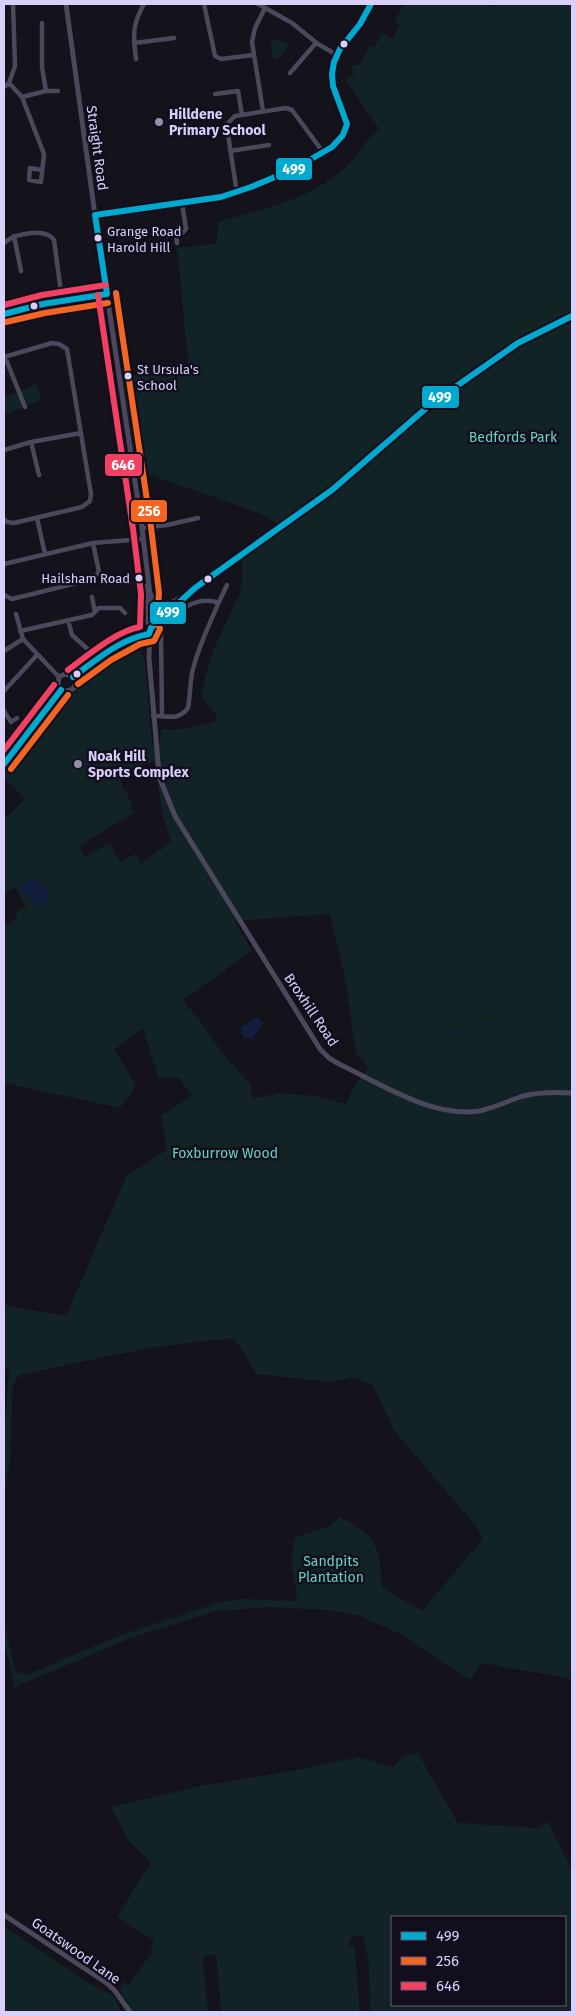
<svg xmlns="http://www.w3.org/2000/svg" width="576" height="2016" viewBox="0 0 576 2016" font-family="'Fira Sans',sans-serif">
<style>
.green{fill:#122325;fill-rule:evenodd}
.water{fill:#121e3b}
.lines{fill:none;stroke-linecap:round;stroke-linejoin:round}
.stream{stroke:#121e3b;stroke-width:1}
.minor{stroke:#4a485a;stroke-width:4.5}
.tertiary{stroke:#4a485a;stroke-width:5}
.bus-1-casing{stroke:#120e1e;stroke-width:10}
.bus-2-casing{stroke:#120e1e;stroke-width:10}
.bus-3-casing{stroke:#120e1e;stroke-width:10}
.bus-1{stroke:#00a9ce;stroke-width:6}
.bus-2{stroke:#f26522;stroke-width:6}
.bus-3{stroke:#f24062;stroke-width:6}
.bus-dot{fill:#d9d0fa;stroke:#120e1e;stroke-width:2}
.poi-dot{fill:#948eac;stroke:#120e1e;stroke-width:2}
.labels{text-anchor:middle;dominant-baseline:central;stroke-width:5;stroke-linejoin:round;paint-order:stroke}
.bus-label{font-size:13px;fill:#d9d0fa;stroke:#120e1e;text-anchor:start}
.poi-label{font-size:14px;font-weight:bold;fill:#d9d0fa;stroke:#120e1e;text-anchor:start}
.street-label{font-size:14px;fill:#d9d0fa;stroke:#120e1e}
.park-label{font-size:14px;fill:#66d1bf;stroke:#120e1e}
.line-badge{stroke:#120e1e;stroke-width:2}
.badge-label{font-size:14px;text-anchor:middle;font-weight:bold;fill:#fff}
</style>
<rect width="100%" height="100%" fill="#14121a"/>
<path class="green" d="M404,4H472L495,6L497,4H572V703L562,706L572,704V1679L482,1663L470,1680L402,1635L358,1615L326,1610L271,1607L216,1611L131,1638L15,1687L4,1641V1623L16,1672L26,1675L121,1635L217,1603L239,1599L295,1601L297,1595L291,1561L295,1537L328,1527L340,1517C377,1537 380,1545 382,1587L422,1611L483,1539L474,1524L395,1432L373,1386L355,1377L329,1382L256,1374L239,1345L233,1339C161,1342 89,1361 19,1375L13,1384L10,1464L4,1493V1445L9,1370L4,1365V1305L66,1316L127,1175L167,1150L161,1115L192,1096L179,1078L158,1077L143,1028L115,1049L136,1086L120,1108L4,1083V927L17,918L15,913L26,906L15,888L4,893V819L25,799L4,777V773L59,698L66,694L71,695L77,691L79,680L88,672L134,647L140,651L145,661L152,744L160,743L161,729L177,730L215,722L216,714L201,698C207,656 223,630 240,593L242,583V559L283,529L264,515L142,472L137,473L122,376L189,371L177,248L217,243L218,222C260,209 310,200 344,169C357,157 365,140 379,129L348,84L346,77H353L352,66L359,65L370,46L374,47L382,33L393,39L400,25L394,22ZM154,761L163,818L171,841L141,864L137,853L120,862L110,843L85,857L79,846L134,813L128,795L122,787L119,770L136,768ZM330,914L345,979L356,1053L368,1068L353,1088L346,1104L314,1096L278,1093L251,1099V1085L220,1050L201,1022L183,1000L252,951L235,921Z
M270,37L290,45L278,59H273Z
M37,384L41,400L8,413L5,411L4,397Z
M54,685V691L4,759V738L8,743L12,740L44,694Z
M418,1753L458,1823L539,1828L548,1822L572,1870V2012H370L369,1964L363,1935L352,1937L348,1946L355,1948L359,2000V2012H221L216,1955L203,1956L208,2012H133L120,1991L124,1982L128,1985L153,1951L150,1949L154,1941L117,1917L151,1862L128,1840L111,1807L205,1785L293,1771L358,1757L393,1767L403,1756ZM392,1917H565V2005H392Z
M4,1926L92,1985L114,1996L121,2012H4Z"/>
<path class="water" d="M33,878L44,886L50,899L47,903L40,906L19,889L27,880Z
M256,1017L264,1024L252,1039L243,1037L240,1028Z"/>
<g class="lines">
<path class="stream" d="M50,899L66,902L140,949L147,982L172,992L196,1018L222,1057L251,1091V1099L248,1110L249,1124L293,1182L301,1196L311,1201L319,1208L326,1221
M354,1036H440L475,1024L555,1018L572,1013"/>
<path class="minor" d="M204,4L215,56L221,59L253,55
M258,4L292,23L318,44L337,55
M134,43L174,38
M136,59C133,35 132,25 144,4
M290,73L316,43
M9,83L15,66L13,4
M4,87L9,83L22,97L46,91L42,67V23
M46,91H58
M215,94L238,91L242,115
M22,97L44,154L41,182L29,180L30,168L42,170
M263,111L252,42L255,28L265,8
M230,151L269,145
M237,193L227,128V124L235,116L286,108L292,110L323,152
M95,215L221,197C245,191 349,153 347,124C346,119 343,114 341,110C334,94 329,79 334,62C338,48 346,41 355,30C362,23 366,12 371,4
M176,235L177,243
M14,236L21,271
M168,236L181,234L186,229L182,203
M4,243C14,234 45,227 54,240L62,300
M4,357L52,343L59,344L67,349L91,494L90,501L82,507L14,523L7,522L4,519
M5,357L25,407
M31,442L39,475
M4,450L31,442L81,433
M37,518L45,554
M142,528L167,525L198,518
M4,564L93,543L143,539
M4,595L12,599L93,579L99,572L93,543
M92,597L95,612
M218,604L227,585
M16,614L23,639L59,677
M68,620L72,635L92,653
M20,631L92,615L99,608H120L125,613
M4,651L23,639
M4,691L37,655
M4,711L11,722L17,718
M153,716C168,715 177,722 188,708C190,697 190,685 192,673C198,647 208,628 218,604L216,602C195,596 178,611 163,625L161,635L162,716"/>
<path class="tertiary" d="M66,4L95,215L142,528L150,594L148,622
M4,314L43,304L107,294
M150,594L160,603H171
M148,623L173,602L185,595
M150,632L149,658L158,762L160,779L175,816L320,1049L329,1058L339,1064C381,1084 432,1118 479,1111C494,1108 508,1101 523,1096C539,1092 555,1092 572,1093
M124,639C144,626 145,609 146,586
M106,653L137,636L149,634L151,628L195,588L332,490L431,404L518,343L572,316
M73,677L107,652
M61,690L58,685L59,677L65,674L73,677
M61,690L69,691L74,688L76,682L73,677
M4,764L61,690
M4,1915L108,1984L115,1991L130,2012"/>
<g class="bus-1-casing">
<path id="bus-1" d="M95,215L221,197L251,187L294,169L332,147L343,135L347,124L333,86L332,74L334,62L340,49L360,24L371,4
M95,215L107,294
M4,314L43,304L107,294
M73,677C96,660 120,639 149,634L151,628L195,588L332,490L431,404L518,343L572,316
M4,764L61,690"/>
</g>
<g class="bus-2-casing">
<path id="bus-2" d="M6,322L45,313L108,303
M78,684L111,660L140,644L154,641L160,629L157,620L159,593L151,527L116,293
M11,769L68,695"/>
</g>
<g class="bus-3-casing">
<path id="bus-3" d="M4,305L42,295L106,285
M68,670C87,656 118,630 140,627L141,594L133,529L98,295
M4,750L54,685"/>
</g>
<use href="#bus-1" class="bus-1"/>
<use href="#bus-2" class="bus-2"/>
<use href="#bus-3" class="bus-3"/>
</g>
<g class="bus-dot">
<circle cx="344" cy="44" r="4.5"/>
<circle cx="98" cy="238" r="4.5"/>
<circle cx="34" cy="306" r="4.5"/>
<circle cx="128" cy="376" r="4.5"/>
<circle cx="139" cy="578" r="4.5"/>
<circle cx="208" cy="579" r="4.5"/>
<circle cx="77" cy="674" r="4.5"/>
</g>
<g class="poi-dot">
<circle cx="159" cy="122" r="5"/>
<circle cx="78" cy="764" r="5"/>
</g>
<g class="labels">
<g class="bus-label">
<text x="107" y="231">Grange Road<tspan x="107" dy="16">Harold Hill</tspan></text>
<text x="137" y="369">St Ursula's<tspan x="137" dy="16">School</tspan></text>
<text x="130" y="578" text-anchor="end">Hailsham Road</text>
</g>
<g class="poi-label">
<text x="169" y="114">Hilldene<tspan x="169" dy="16">Primary School</tspan></text>
<text x="88" y="756">Noak Hill<tspan x="88" dy="16">Sports Complex</tspan></text>
</g>
<g class="street-label">
<text transform="translate(97 148) rotate(82)">Straight Road</text>
<text transform="translate(311 1010) rotate(56)">Broxhill Road</text>
<text transform="translate(76 1951) rotate(35)">Goatswood Lane</text>
</g>
<g class="park-label">
<text x="513" y="437">Bedfords Park</text>
<text x="225" y="1153">Foxburrow Wood</text>
<text x="331" y="1561">Sandpits<tspan x="331" dy="16">Plantation</tspan></text>
</g>
</g>
<g class="line-badge">
<rect x="275" y="157" width="38" height="24" rx="5" fill="#00a9ce"/>
<rect x="421" y="385" width="39" height="24" rx="5" fill="#00a9ce"/>
<rect x="104" y="453" width="39" height="24" rx="5" fill="#f24062"/>
<rect x="130" y="499" width="38" height="24" rx="5" fill="#f26522"/>
<rect x="149" y="601" width="38" height="24" rx="5" fill="#00a9ce"/>
</g>
<g class="badge-label">
<text x="294" y="174">499</text>
<text x="440" y="402">499</text>
<text x="123" y="470">646</text>
<text x="149" y="516">256</text>
<text x="168" y="617">499</text>
</g>
<rect width="576" height="2016" fill="none" stroke="#d9d0fa" stroke-width="10"/>
<rect x="391" y="1916" width="175" height="90" fill="#120e1e" stroke="#625c76"/>
<rect x="401" y="1932" width="25" height="8" fill="#00a9ce" stroke="#625c76"/>
<text x="436" y="1941" font-size="15" fill="#d9d0fa">499</text>
<rect x="401" y="1957" width="25" height="8" fill="#f26522" stroke="#625c76"/>
<text x="436" y="1966" font-size="15" fill="#d9d0fa">256</text>
<rect x="401" y="1982" width="25" height="8" fill="#f24062" stroke="#625c76"/>
<text x="436" y="1991" font-size="15" fill="#d9d0fa">646</text>
</svg>
